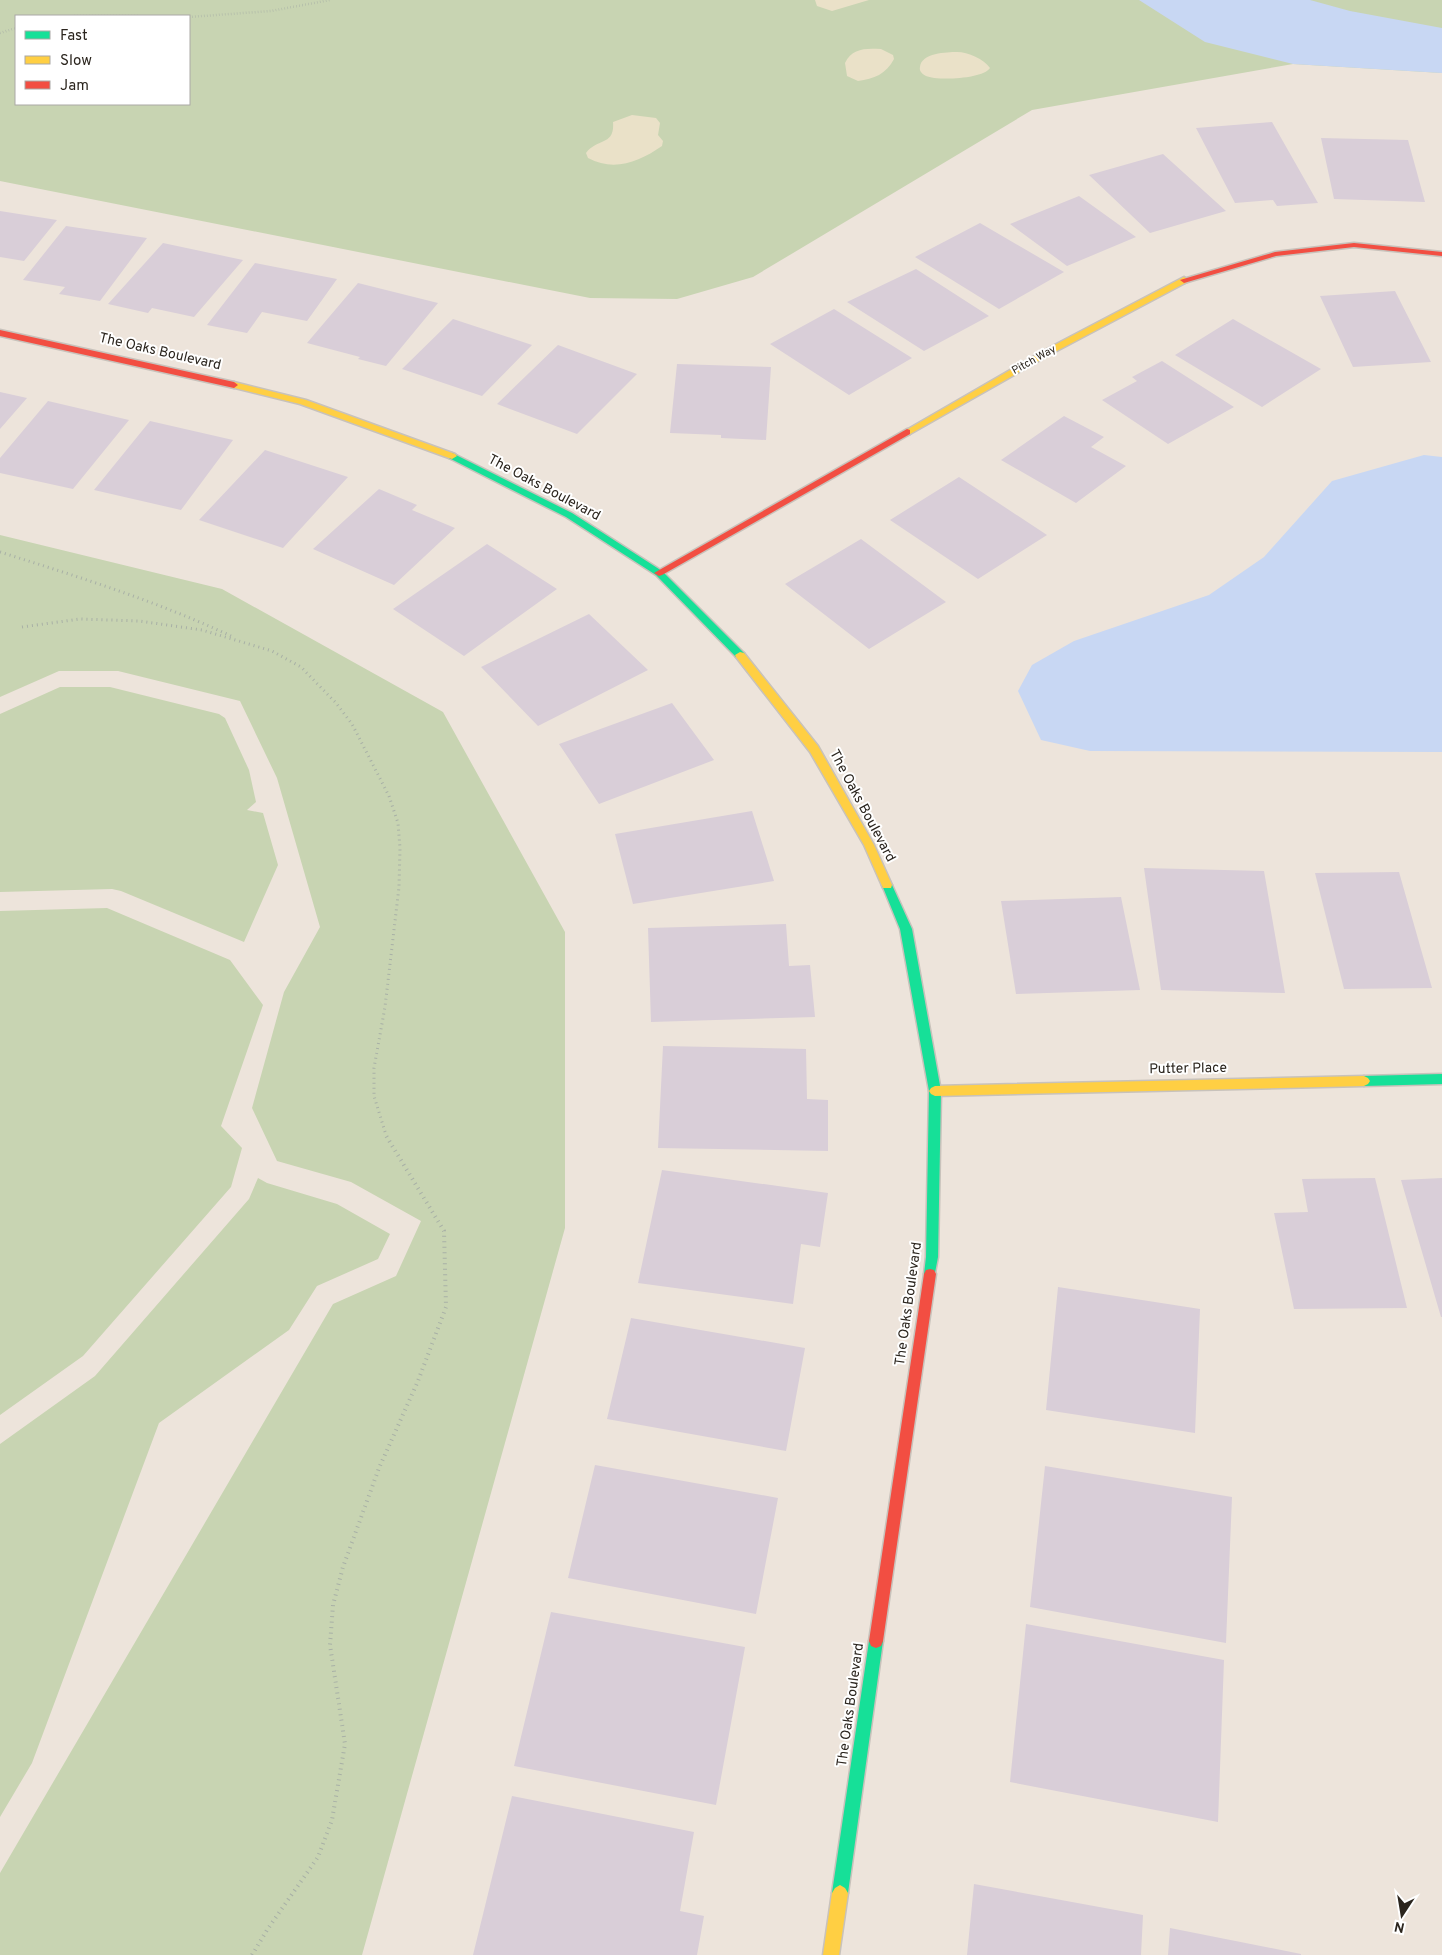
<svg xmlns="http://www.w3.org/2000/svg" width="1442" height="1955" viewBox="0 0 1442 1955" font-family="Overpass,sans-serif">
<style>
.green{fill:#c8d4b2;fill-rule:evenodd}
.sand{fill:#eae1c8}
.water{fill:#c8d7f3}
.building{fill:#d9ced8}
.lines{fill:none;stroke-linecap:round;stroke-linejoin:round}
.fast-casing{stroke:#c8c2bb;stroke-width:3}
.slow-casing{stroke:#c8c2bb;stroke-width:3}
.jam-casing{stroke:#c8c2bb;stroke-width:3}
.path-far2{stroke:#a8b0a6;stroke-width:2.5;stroke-dasharray:0.5 2.5;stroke-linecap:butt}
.path-far1{stroke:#a8b0a6;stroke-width:3;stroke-dasharray:1 4;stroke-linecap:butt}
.path{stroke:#a8b0a6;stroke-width:4;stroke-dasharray:1 4.5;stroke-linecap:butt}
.fast{fill:#16e098;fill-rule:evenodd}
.slow{fill:#ffcf43;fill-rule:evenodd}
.jam{fill:#f24e42;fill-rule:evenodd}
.labels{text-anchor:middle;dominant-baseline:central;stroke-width:4;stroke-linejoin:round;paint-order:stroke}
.far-street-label{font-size:11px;fill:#2b251e;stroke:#fff}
.street-label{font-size:14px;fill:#2b251e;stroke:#fff}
</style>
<rect width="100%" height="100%" fill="#ede4db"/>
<path class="green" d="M0,0H1442V73L1293,64L1032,110L753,277L677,299L590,298L0,181ZM16,16H189V104H16Z
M0,535L222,589L443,712L565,932V1228L362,1955H0V1873L333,1304L396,1276L421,1221L351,1182L277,1161L252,1108L284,992L320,927L277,778L240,701L118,671H59L0,697Z
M60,687H110L219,714L225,718L249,770L256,802L247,810L263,813L278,865L244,942L121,891L112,889L0,892V714Z
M107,908L230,960L263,1005L221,1126L242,1148L231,1187L83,1356L0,1415V911Z
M258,1178L267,1183L337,1204L390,1234L378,1259L317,1286L289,1330L159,1423L32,1763L0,1817V1444L95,1376L249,1199Z"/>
<path class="sand" d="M815,0H869L832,11L817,6Z
M881,49L893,55L894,59C886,74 874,79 858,81L847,76L845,63C852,48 866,48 881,49Z
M957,52C968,52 984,59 990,68C983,79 937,81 926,76C922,74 919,71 920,67C921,53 947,52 957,52Z
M632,115L656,118L660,123L658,135L663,141L662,146C639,162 614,172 588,158L586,153C597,138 615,146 613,122Z"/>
<path class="water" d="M1139,0H1310L1350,11L1442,28V73L1293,64L1205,42Z
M1424,455L1442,457V752L1090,751L1041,740L1018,691L1032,665L1074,641L1209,595L1264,557L1332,481Z"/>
<path class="building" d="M1272,122L1318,203L1277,206L1273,200L1235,203L1196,128Z
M1321,138L1408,140L1425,202L1334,199Z
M1163,154L1226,211L1150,233L1089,175Z
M1079,196L1136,237L1067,266L1010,224Z
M0,211L57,220L24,261L0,257Z
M980,223L1064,272L999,309L915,257Z
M66,226L147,238L100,301L59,294L65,287L23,280Z
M163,243L243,260L194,317L152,308L148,313L108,304Z
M255,263L337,279L307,321L262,312L247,333L207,325Z
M916,269L989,316L924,351L847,302Z
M358,283L438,303L386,366L358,359L360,357L307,343Z
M1395,291L1431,362L1353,367L1320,296Z
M834,309L912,358L849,395L770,344Z
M453,319L532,345L482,396L402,369Z
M1233,319L1321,369L1262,407L1175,355Z
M558,345L637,374L577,434L497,404Z
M1162,361L1234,407L1168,444L1102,400L1137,381L1132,377Z
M677,364L771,367L766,440L721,438V435L670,433Z
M0,392L27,398L0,429Z
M48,401L129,420L73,489L0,473V458Z
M1064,416L1104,437L1091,447L1126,466L1076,503L1001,460Z
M150,421L233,440L181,510L94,490Z
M265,450L348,477L283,548L199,520Z
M959,477L1047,535L978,579L890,520Z
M379,489L417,505L412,510L455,528L394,585L313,549Z
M861,539L946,602L869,649L785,584Z
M487,544L557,589L464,656L393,609Z
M589,614L648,670L538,726L481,667Z
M672,703L714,760L599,804L559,744Z
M752,811L774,881L633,904L615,834Z
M1144,868L1264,871L1285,993L1161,990Z
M1399,872L1432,988L1344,989L1315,873Z
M1121,897L1140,990L1016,994L1001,901Z
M786,924L789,966L810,965L815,1017L651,1022L648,928Z
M663,1046L806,1049L807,1099L828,1100V1151L658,1148Z
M662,1170L828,1193L820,1247L801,1244L793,1304L638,1283Z
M1375,1178L1407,1308L1294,1309L1274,1213L1308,1212L1302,1179Z
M1442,1178V1317H1441L1401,1180Z
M1058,1287L1200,1309L1195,1433L1046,1410Z
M631,1318L805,1348L786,1451L607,1419Z
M595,1465L778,1498L756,1614L568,1578Z
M1045,1466L1232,1497L1226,1643L1030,1607Z
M551,1612L745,1647L716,1805L514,1766Z
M1026,1624L1224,1660L1218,1822L1010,1782Z
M512,1796L694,1832L680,1911L704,1916L697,1955H473Z
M974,1884L1143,1915L1141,1955H967Z
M1170,1928L1301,1954V1955H1168Z"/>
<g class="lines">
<g class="fast-casing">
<path id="fast" d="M452,453L572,513L662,571L744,653L745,655L744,657H736L656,575L566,517L449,458V454Z
M887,881L892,885L912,929L941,1091L938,1257L934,1278L930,1279L926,1278L924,1274L926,1257L929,1091L900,929L882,885Z
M1442,1074V1084L1364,1086L1360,1084L1358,1081L1360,1078L1364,1076Z
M876,1634L881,1636L883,1641L848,1893L845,1898L840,1901L835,1898L832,1893L869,1641L871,1636Z"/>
</g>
<g class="slow-casing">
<path id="slow" d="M1184,277L1188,280L1187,282L1051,354L910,434L907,435L903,432L1045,350Z
M234,382L306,400L455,454L457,456L452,459L449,458L300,404L231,387V383Z
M740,652L744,653L818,746L874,845L892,885L891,888H883L864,845L810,752L736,657L735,655Z
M1364,1076L1368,1078L1370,1081L1368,1084L1364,1086L935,1096L931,1094L929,1091L931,1088L935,1086Z
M840,1885L845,1888L848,1893L839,1955H823L832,1893L835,1888Z"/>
</g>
<g class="jam-casing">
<path id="jam" d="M1354,243L1442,252V256L1354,247L1276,256L1184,283L1180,280L1275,252Z
M0,330L234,382L238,385L234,388L0,336Z
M907,429L910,430V434L662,575L659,576L654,573Z
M930,1269L934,1270L936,1274L883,1641L881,1646L876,1648L871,1646L869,1641L924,1274L926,1270Z"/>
</g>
<path class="path-far2" d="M74,16H138
M189,17L271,11L330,0
M0,33L16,28"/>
<path class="path-far1" d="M0,552C79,577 156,601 231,636
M22,627L80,619L139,621L202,630L272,651L301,667L336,703L352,724L389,796L398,823L400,848L399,887L385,1007L374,1068V1096L386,1135"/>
<path class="path" d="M252,1955L267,1930L318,1857L332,1820L345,1744L330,1645L333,1605L343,1567L379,1468L418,1381L446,1307L444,1231L385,1134"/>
<use href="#fast" class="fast"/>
<use href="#slow" class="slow"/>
<use href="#jam" class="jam"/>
</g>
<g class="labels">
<g class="far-street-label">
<text transform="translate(1034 360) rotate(-29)">Pitch Way</text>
</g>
<g class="street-label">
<text transform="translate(160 352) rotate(13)">The Oaks Boulevard</text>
<text transform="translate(544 488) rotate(28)">The Oaks Boulevard</text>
<text transform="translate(862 806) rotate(62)">The Oaks Boulevard</text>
<text transform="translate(1188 1069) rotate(-1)">Putter Place</text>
<text transform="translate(909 1304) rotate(-82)">The Oaks Boulevard</text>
<text transform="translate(851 1705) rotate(-82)">The Oaks Boulevard</text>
</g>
</g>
<rect x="15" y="15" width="175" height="90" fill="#ffffff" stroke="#aaa8a5"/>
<rect x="25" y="31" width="25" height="8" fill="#16e098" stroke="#aaa8a5"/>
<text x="60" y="40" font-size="15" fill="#2b251e">Fast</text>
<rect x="25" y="56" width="25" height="8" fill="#ffcf43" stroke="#aaa8a5"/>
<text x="60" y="65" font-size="15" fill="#2b251e">Slow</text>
<rect x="25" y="81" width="25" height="8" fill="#f24e42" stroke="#aaa8a5"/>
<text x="60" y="90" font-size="15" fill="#2b251e">Jam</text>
<g transform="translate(1402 1915) rotate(192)" stroke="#ffffff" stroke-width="4" paint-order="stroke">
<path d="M0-4L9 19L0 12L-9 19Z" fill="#2b251e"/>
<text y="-8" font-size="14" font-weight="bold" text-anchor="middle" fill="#2b251e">N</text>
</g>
</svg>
